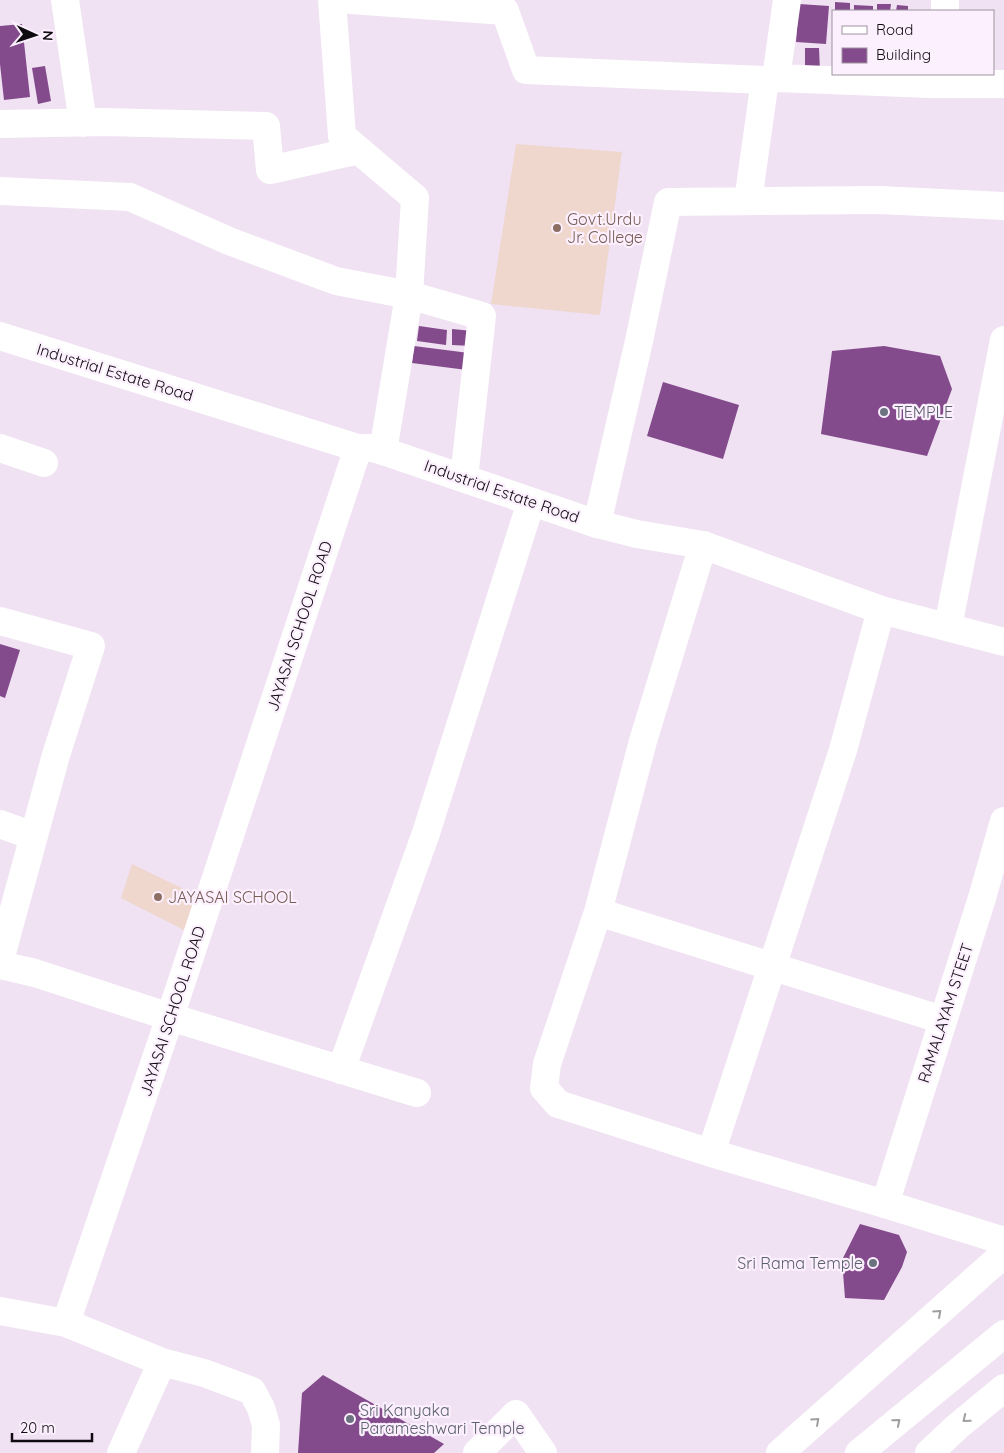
<svg xmlns="http://www.w3.org/2000/svg" width="1004" height="1453" viewBox="0 0 1004 1453" font-family="Quicksand,sans-serif">
<style>
.education{fill:#efd7ce}
.building{fill:#834b8c}
.lines{fill:none;stroke-linecap:round;stroke-linejoin:round}
.minor{stroke:#fff;stroke-width:28}
.tertiary{stroke:#fff;stroke-width:28}
.secondary{stroke:#fff;stroke-width:28}
.trunk{stroke:#fff;stroke-width:28}
.oneway{stroke:#9f9da0}
.education-dot{fill:#8d6e63;stroke:#fceffe;stroke-width:2}
.worship-dot{fill:#6b7280;stroke:#fceffe;stroke-width:2}
.labels{text-anchor:middle;dominant-baseline:central;stroke-width:4.5;stroke-linejoin:round;paint-order:stroke}
.education-label{font-size:16px;fill:#785e54;stroke:#fceffe;text-anchor:start}
.street-label{font-size:16px;fill:#100b11;stroke:#fceffe}
.worship-label{font-size:16px;fill:#5b616d;stroke:#fceffe;text-anchor:start}
</style>
<rect width="100%" height="100%" fill="#f0e1f3"/>
<path class="education" d="M516,144L622,152L600,315L491,304Z
M132,864L196,895L184,930L121,898Z"/>
<path class="building" d="M835,2L850,3V11H835Z
M799,4L829,6L826,44L796,42Z
M877,4H891L890,11H877Z
M854,5L873,6V11H854Z
M897,5L908,6V11H896Z
M22,24L30,97L4,100L0,64V26Z
M805,48H819L820,71H805Z
M45,66L51,101L38,104L32,68Z
M419,326L447,330L446,345L417,341Z
M452,329L473,331L472,346L452,345Z
M414,346L469,353L467,370L412,363Z
M884,346L940,356L952,389L927,456L821,434L832,351Z
M663,382L739,405L723,459L647,436Z
M0,644L20,650L5,698L0,696Z
M860,1224L899,1235L907,1252L902,1267L884,1300L845,1298L842,1260Z
M323,1375L444,1444L434,1453H298L302,1393Z"/>
<g class="lines">
<path class="minor" d="M65,0L83,123
M332,0L342,136L415,198L409,295L383,451
M351,0L505,11L526,70L765,80
M945,11V0
M776,78L787,0
M0,124L104,122L266,126L270,170L359,150
M0,191L130,197L229,241L336,281L409,295L482,316L464,478
M748,201L765,80L776,78L930,84H1004
M0,448L44,463
M597,524L639,341L668,202L880,200L1004,206
M703,545L643,741L598,912L547,1064L544,1088L558,1104L711,1153L885,1204L1004,1241
M0,621L91,646L56,755L0,960
M948,627L1004,340
M0,824L33,836
M598,912L943,1020
M0,965L35,973L170,1017L417,1093
M341,1070L426,833L531,502
M711,1153L843,750L881,610
M0,1311L66,1323L162,1362L204,1373L252,1391L261,1408L266,1425L265,1453
M66,1323L170,1017L358,448
M121,1453L162,1362
M477,1453L516,1414L543,1453"/>
<path class="tertiary" d="M885,1204L982,898L1004,821
M780,1453L1004,1254"/>
<path class="secondary" d="M0,336L358,448H372L383,451L597,524L637,534L703,545L881,610L1004,642"/>
<path class="trunk" d="M859,1453L1004,1334
M929,1453L958,1426L1004,1388"/>
</g>
<defs><path id="oneway-chevron" d="M-2-3.5L2.5 0L-2 3.5" fill="none" stroke-width="1.6" stroke-linecap="round" stroke-linejoin="round" transform="scale(1.25)"/></defs>
<g class="oneway">
<use href="#oneway-chevron" transform="translate(938 1313) rotate(-42)"/>
<use href="#oneway-chevron" transform="translate(966 1419) rotate(141)"/>
<use href="#oneway-chevron" transform="translate(816 1421) rotate(-42)"/>
<use href="#oneway-chevron" transform="translate(897 1422) rotate(-40)"/>
</g>
<g class="education-dot">
<circle cx="557" cy="228" r="5"/>
<circle cx="158" cy="897" r="5"/>
</g>
<g class="worship-dot">
<circle cx="884" cy="412" r="5"/>
<circle cx="873" cy="1263" r="5"/>
<circle cx="350" cy="1419" r="5"/>
</g>
<g class="labels">
<g class="education-label">
<text x="567" y="219">Govt.Urdu<tspan x="567" dy="18">Jr. College</tspan></text>
<text x="168" y="897">JAYASAI SCHOOL</text>
</g>
<g class="street-label">
<text transform="translate(115 372) rotate(17)">Industrial Estate Road</text>
<text transform="translate(502 491) rotate(19)">Industrial Estate Road</text>
<text transform="translate(299 626) rotate(-72)">JAYASAI SCHOOL ROAD</text>
<text transform="translate(172 1011) rotate(-72)">JAYASAI SCHOOL ROAD</text>
<text transform="translate(945 1013) rotate(-72)">RAMALAYAM STEET</text>
</g>
<g class="worship-label">
<text x="894" y="412">TEMPLE</text>
<text x="863" y="1263" text-anchor="end">Sri Rama Temple</text>
<text x="360" y="1410">Sri Kanyaka<tspan x="360" dy="18">Parameshwari Temple</tspan></text>
</g>
</g>
<rect x="832" y="10" width="162" height="65" fill="#fceffe" stroke="#9e949f"/>
<rect x="842" y="26" width="25" height="8" fill="#ffffff" stroke="#9e949f"/>
<text x="876" y="35" font-size="15" fill="#100b11">Road</text>
<rect x="842" y="48" width="25" height="15" fill="#834b8c" stroke="#9e949f"/>
<text x="876" y="60" font-size="15" fill="#100b11">Building</text>
<g transform="translate(35 35) rotate(93)" stroke="#fceffe" stroke-width="4" paint-order="stroke">
<path d="M0-4L9 19L0 12L-9 19Z" fill="#100b11"/>
<text y="-8" font-size="14" font-weight="bold" text-anchor="middle" fill="#100b11">N</text>
</g>
<path d="M12 1433v8h80v-8" fill="none" stroke="#100b11" stroke-width="2.5"/>
<text x="20" y="1433" font-size="15" fill="#100b11" stroke="#fceffe" stroke-width="4" paint-order="stroke">20 m</text>
</svg>
